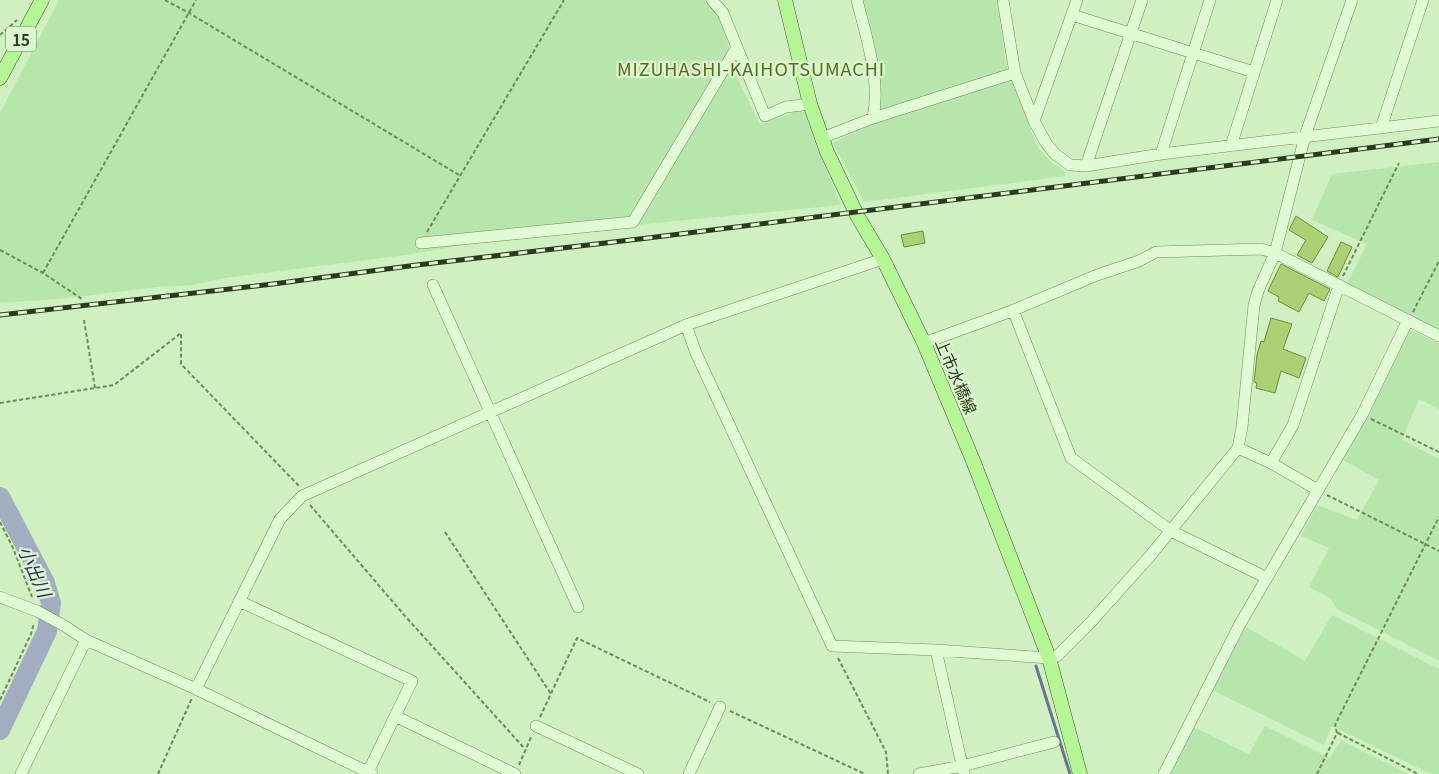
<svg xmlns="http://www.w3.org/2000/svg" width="1439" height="774" viewBox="0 0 1439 774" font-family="Georgia,'Noto Sans JP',serif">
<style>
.farmland{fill:#b7e6ad}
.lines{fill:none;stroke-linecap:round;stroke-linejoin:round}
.stream{stroke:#6a7491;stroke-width:3}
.river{stroke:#a3adc2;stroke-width:20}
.building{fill:#acd174;stroke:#6d8b3c}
.minor-casing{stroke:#708a57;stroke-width:12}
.major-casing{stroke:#44582c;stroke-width:15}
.path{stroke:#708a57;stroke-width:2;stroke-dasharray:4 2.5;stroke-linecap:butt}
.minor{stroke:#e0fbd4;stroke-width:11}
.major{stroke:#b5f696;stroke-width:14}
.rail-casing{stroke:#2c391c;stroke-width:5}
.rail{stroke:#dcf7d0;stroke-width:3;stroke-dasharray:9;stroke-linecap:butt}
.labels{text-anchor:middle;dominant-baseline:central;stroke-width:4.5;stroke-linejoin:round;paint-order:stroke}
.shield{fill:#dcf7d0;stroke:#617252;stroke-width:1}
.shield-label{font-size:15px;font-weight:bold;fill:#2c391c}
.street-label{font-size:16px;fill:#2c391c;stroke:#dcf7d0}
.neighbourhood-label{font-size:18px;letter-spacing:1px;fill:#596819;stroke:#dcf7d0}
.water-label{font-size:18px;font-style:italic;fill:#2b2e5a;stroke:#dcf7d0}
</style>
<rect width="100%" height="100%" fill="#cff0c0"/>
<path class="farmland" d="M59,0H708L719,13L738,80L760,124L798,111L804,112L817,148L841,205L504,238L406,255L225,278L192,285L158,287L59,299L0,303V113Z
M862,0H997L1007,68L1038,148L1052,163L1063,169L1066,176L864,202L833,143L874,122L879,109L880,67Z
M1439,162V332L1346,286L1367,244L1312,220L1332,174Z
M1409,330L1439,343V409L1419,399L1402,440L1439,459V661L1337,609L1331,599L1309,587L1329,548L1301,536L1317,505L1357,520L1379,480L1343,460Z
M1332,615L1439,669V774H1431L1332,726L1324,745L1212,690L1246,627L1305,661Z
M1265,726L1330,758L1341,740L1408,774H1170L1193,727L1249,754Z"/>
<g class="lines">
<path class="stream" d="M1036,666L1070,774"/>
<path class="river" d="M0,497L45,583L51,603L47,631L0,730"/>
</g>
<path class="building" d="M1296,216L1328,237L1312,263L1297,255L1306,240L1289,230Z
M923,231L925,243L904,247L901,235Z
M1341,242L1352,247L1338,277L1327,271Z
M1281,264L1330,289L1324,301L1309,293L1299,312L1278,301L1279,297L1268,291Z
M1271,318L1292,324L1283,349L1306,358L1299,378L1281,371L1275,393L1256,388L1257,383L1254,382L1257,355L1261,341L1264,342Z"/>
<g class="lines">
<g class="minor-casing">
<path id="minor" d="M712,0L723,13L765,116L786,107L810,104
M1003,0L1015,73L1034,121L1046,143L1055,154L1070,165L1086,166L1161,154L1439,121
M1072,15L1254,72
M873,118L1015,73
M1034,121L1077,0
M1381,128L1423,0
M822,138L873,118C881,80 866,37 857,0
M1231,146L1277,0
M1161,154L1210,0
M1086,166L1142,0
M421,243L633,222L737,47
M433,285L578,607
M1013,310L1071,458L1171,531L1267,578
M686,325L696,353L832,646L936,650L1049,658L1057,656L1090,623L1150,556L1238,448L1242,427L1254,305L1258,291L1275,253L1305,136L1352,0
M924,343L1009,312L1097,275L1139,261L1156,252L1261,249L1275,253L1439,336
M1238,448L1271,463L1318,490
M1271,463L1293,425L1339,285
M0,597L37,611L63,625L86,640L196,689L372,774
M239,601L412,681L368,772
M936,650L964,774
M196,689L280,519L302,496L686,325L883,259
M395,716L515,774
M536,726L638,774
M21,774L86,640
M689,774L720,707
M919,774L962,766L1054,742
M1164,774L1240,624L1362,415L1408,320"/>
</g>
<g class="major-casing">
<path id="major" d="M785,0L810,104L827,152L858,217L883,259L924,343L974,463L1049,658L1080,774
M0,78L42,0"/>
</g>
<path class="path" d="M165,0L189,13L459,175
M0,35L17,20
M427,232L564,0
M0,250L43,273L82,299
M43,273L196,0
M1343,276L1399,163
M1413,312L1439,261
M84,320L95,388
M0,403L114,385L181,333V364L299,486
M1371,419L1439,452
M1327,495L1439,551
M310,505L405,616L525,749
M0,522L13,548L32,597
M445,532L551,694
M838,658L886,752L888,774
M0,700L31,634L34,623
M730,711L865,774
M540,717L577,638L710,702
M1338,733L1418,774
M519,765L532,735
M158,774L192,698
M1317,774L1337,733L1335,725L1439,517"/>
<use href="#minor" class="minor"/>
<use href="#major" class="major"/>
<g class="rail-casing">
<path id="rail" d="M0,315L273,284L417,265L648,238L1439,139"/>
</g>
<use href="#rail" class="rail"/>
</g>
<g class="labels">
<rect class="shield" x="6" y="26.5" width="30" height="25" rx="4"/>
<g class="shield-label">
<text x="21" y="39">15</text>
</g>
<g class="street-label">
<text transform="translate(957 376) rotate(67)">上市水橋線</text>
</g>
<g class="neighbourhood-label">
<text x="751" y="68">MIZUHASHI-KAIHOTSUMACHI</text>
</g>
<g class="water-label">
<text transform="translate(36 571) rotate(66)">小出川</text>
</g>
</g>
</svg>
